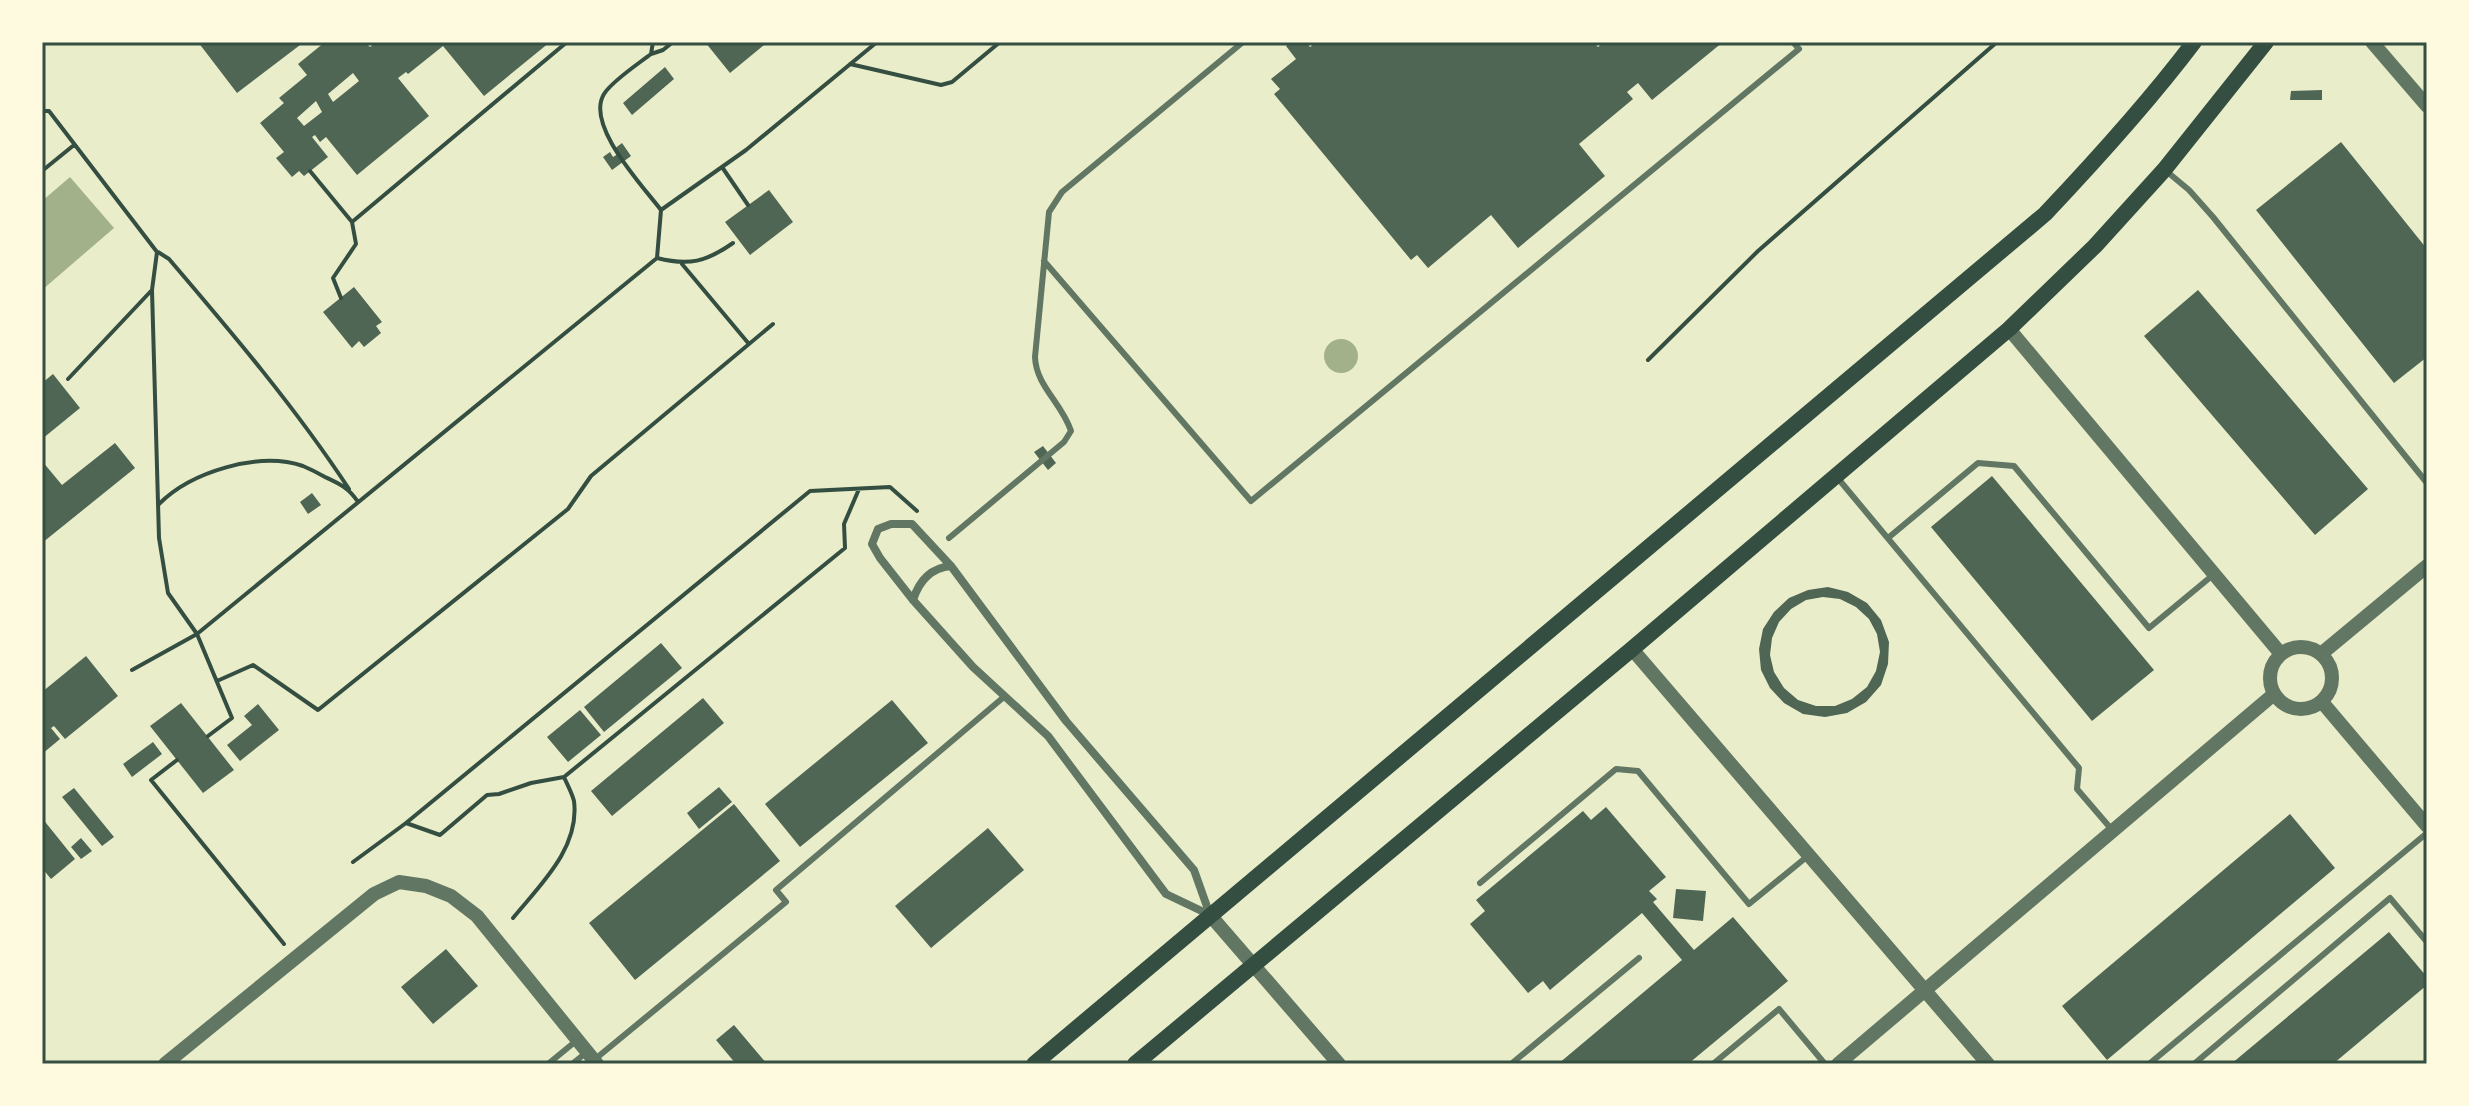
<svg xmlns="http://www.w3.org/2000/svg" width="2469" height="1106" viewBox="0 0 2469 1106" font-family="'Source Sans 3',sans-serif">
<style>
.water{fill:#a3b18a}
.building{fill:#4f6655;fill-rule:evenodd}
.lines{fill:none;stroke-linecap:round;stroke-linejoin:round}
.path{stroke:#344e41;stroke-width:4}
.service{stroke:#617663;stroke-width:6}
.minor{stroke:#617663;stroke-width:8}
.tertiary{stroke:#617663;stroke-width:14}
.secondary{stroke:#344e41;stroke-width:16}
.neatline{fill:none;stroke:#344e41;stroke-width:3}
</style>
<rect width="100%" height="100%" fill="#e9edc9"/>
<path class="water" d="M70,177L114,228L42,290V201Z
M1324 356a17 17 0 1 1 34 0a17 17 0 1 1-34 0Z"/>
<path class="building" d="M198,42H304L237,93Z
M325,42H365L370,47L376,42H550L484,96L443,46L408,74L406,72L398,78L429,116L357,175L326,137L320,142L315,135L312,137L328,157L304,176L299,171L292,177L276,158L284,152L260,123L284,103L279,98L307,75L298,64ZM353,73L359,81L333,102L328,94ZM316,101L322,112L304,126L297,118Z
M705,42H762L764,45L730,73Z
M1291,42H1306L1310,47L1317,42H1593L1598,47L1604,42H1723L1652,100L1638,83L1627,92L1633,99L1579,144L1605,176L1518,248L1491,215L1428,268L1417,255L1411,260L1274,94L1280,89L1271,79L1296,59L1286,46Z
M665,67L674,79L632,115L623,103Z
M2322,90V100H2290L2291,91Z
M2341,142L2427,249V357L2394,383L2256,210Z
M622,143L631,156L612,170L603,157L610,152L613,157L618,154L614,149Z
M769,190L793,222L750,255L725,222Z
M354,287L382,322L376,326L381,333L364,347L359,341L352,348L323,312Z
M2198,290L2368,489L2315,535L2144,336Z
M53,374L80,408L42,439V383Z
M115,443L135,468L42,543V461L62,485Z
M1043,446L1056,463L1048,470L1034,452Z
M1992,476L2154,670L2092,721L1931,527Z
M312,493L321,505L308,514L300,502Z
M1828,587L1848,592L1867,603L1881,620L1889,642L1888,664L1881,685L1866,702L1847,713L1825,717L1803,714L1784,703L1770,688L1761,670L1759,649L1763,629L1774,612L1789,598L1808,590ZM1823,597L1840,599L1856,607L1869,619L1877,634L1880,652L1876,671L1867,687L1852,699L1835,706H1816L1798,700L1784,688L1774,672L1770,655L1772,638L1779,622L1791,609L1806,600Z
M661,643L682,668L604,732L584,707Z
M86,656L118,696L65,739L54,726L51,728L60,739L42,754V692Z
M703,698L724,723L612,816L591,791Z
M892,700L928,743L800,847L765,804Z
M181,703L234,770L203,793L150,726Z
M258,704L279,730L240,761L227,745L252,725L244,716Z
M580,710L601,735L568,762L547,737Z
M153,742L162,754L132,777L123,764Z
M719,787L732,802L699,829L687,813Z
M74,788L114,837L102,846L62,797Z
M734,804L780,861L635,980L589,923Z
M1606,807L1666,877L1649,891L1657,899L1653,902L1694,950L1733,917L1788,981L1688,1064H1558L1682,960L1642,913L1550,990L1543,981L1528,993L1470,924L1485,911L1476,900L1583,811L1591,820Z
M2290,814L2335,868L2107,1060L2062,1006Z
M42,818L75,859L51,879L42,868Z
M988,828L1024,870L931,948L895,906Z
M81,838L92,851L81,859L71,847Z
M1676,889L1706,891L1703,921L1673,918Z
M2389,932L2427,977V985L2333,1064H2231Z
M446,949L478,986L433,1024L401,987Z
M734,1025L767,1064H736L716,1040Z"/>
<g class="lines">
<path class="path" d="M651,54L663,50L673,42
M850,64L941,85L952,82L1000,42
M42,111H49L157,252L152,290L159,538L168,593L197,634L232,718L208,736
M722,167L748,205
M42,171L74,145
M310,171L352,222L356,244L333,278L341,298
M661,210L746,150L877,42
M352,222L567,42
M158,252L169,259C233,334 295,407 349,489
M657,258C689,266 706,262 733,243
M682,264L749,344
M1648,360L1758,251L1997,42
M68,379L151,291
M159,504C191,472 258,451 303,466C310,469 318,473 325,477C340,484 349,488 358,502
M132,670L197,634L657,258L661,210C642,185 585,125 604,94C612,81 638,64 651,54L653,42
M217,681L253,665L318,710L568,509L591,476L773,324
M177,760L151,780L284,944
M406,823L810,491L890,487L917,511
M353,862L406,823L440,835L487,795L499,794L531,783L564,777L845,548L844,524L859,489
M513,918C540,885 580,848 574,801C572,793 567,784 564,777"/>
<path class="service" d="M2165,170L2189,190L2213,217L2427,483
M1044,261L1251,501L1799,49L1793,42
M1836,476L2079,768L2077,789L2113,831
M949,538L1064,442L1071,431C1062,403 1036,386 1035,357L1049,212L1062,192L1243,42
M1888,538L1978,463L2014,466L2149,628L2213,575
M1480,883L1616,769L1638,771L1749,904L1809,855
M594,1060L786,902L776,890L1005,696
M548,1064L576,1041
M572,1064L587,1052
M1511,1064L1639,958
M1713,1064L1779,1009L1825,1064
M2149,1064L2427,833
M2194,1064L2390,898L2427,942"/>
<path class="minor" d="M891,524H912L951,566L1066,721L1194,870L1210,915L1166,894L1048,736L973,667L913,600L880,558L872,544L878,529Z
M913,600C919,581 930,568 951,566"/>
<path class="tertiary" d="M2372,42L2427,106
M2009,329L2281,654
M2270 678a31 31 0 1 1 62 0a31 31 0 1 1-62 0Z
M1632,649L1988,1064
M2321,654L2427,566
M2322,702L2427,826
M1210,915L1339,1064
M165,1064L374,894L399,882L426,886L451,896L477,916L597,1064
M1838,1064L2274,694"/>
<path class="secondary" d="M1034,1064L2045,214C2097,159 2148,103 2194,42
M1135,1064L1632,649L2009,329L2095,246L2164,170L2266,42"/>
</g>
<rect width="2469" height="1106" fill="none" stroke="#fefae0" stroke-width="88"/>
<rect x="44" y="44" width="2381" height="1018" class="neatline"/>
</svg>
